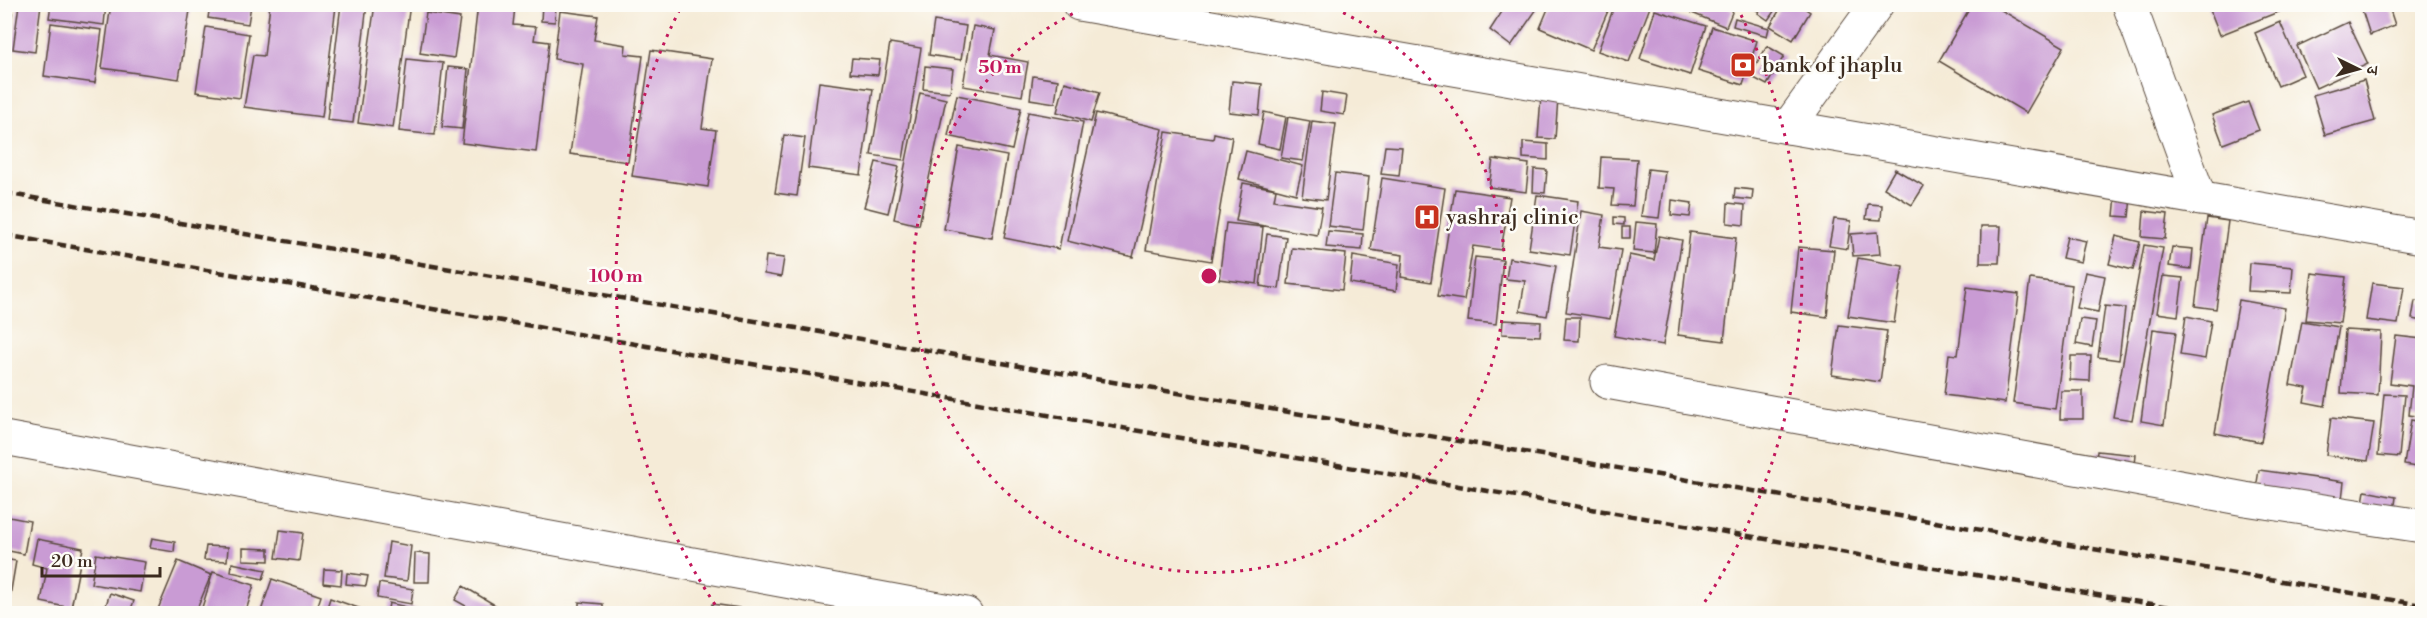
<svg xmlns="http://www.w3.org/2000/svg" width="2427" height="618" viewBox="0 0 2427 618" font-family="'Libre Bodoni','Noto Serif Devanagari',serif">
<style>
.building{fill:#c99bd4}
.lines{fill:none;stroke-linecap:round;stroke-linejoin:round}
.minor-casing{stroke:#57473a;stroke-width:35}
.tertiary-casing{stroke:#57473a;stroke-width:35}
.minor{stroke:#fff;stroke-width:33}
.tertiary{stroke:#fff;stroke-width:33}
.rail{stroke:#3b2a1e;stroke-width:4.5;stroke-dasharray:9 4.5;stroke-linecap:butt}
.ring{fill:none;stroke:#c2185b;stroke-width:3;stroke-dasharray:3 6}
.labels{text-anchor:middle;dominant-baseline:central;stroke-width:5;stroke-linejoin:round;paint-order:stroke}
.poi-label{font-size:22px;fill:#3b2a1e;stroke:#fdfcf7;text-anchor:start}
.centre{fill:#c2185b;stroke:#fdfcf7;stroke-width:3}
.ring-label{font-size:18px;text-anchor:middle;font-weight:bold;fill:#c2185b;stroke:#fdfcf7;stroke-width:5;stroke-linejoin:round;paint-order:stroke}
</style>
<rect width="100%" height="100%" fill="#fdfcf7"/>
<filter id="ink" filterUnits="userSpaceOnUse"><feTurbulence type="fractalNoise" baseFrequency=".0167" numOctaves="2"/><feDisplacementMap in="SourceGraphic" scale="12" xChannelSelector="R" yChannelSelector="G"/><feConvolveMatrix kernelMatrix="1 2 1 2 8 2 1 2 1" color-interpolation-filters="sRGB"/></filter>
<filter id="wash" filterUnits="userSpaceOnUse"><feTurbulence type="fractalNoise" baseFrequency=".008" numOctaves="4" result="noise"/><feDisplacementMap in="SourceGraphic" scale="24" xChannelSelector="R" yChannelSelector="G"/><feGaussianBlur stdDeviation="1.35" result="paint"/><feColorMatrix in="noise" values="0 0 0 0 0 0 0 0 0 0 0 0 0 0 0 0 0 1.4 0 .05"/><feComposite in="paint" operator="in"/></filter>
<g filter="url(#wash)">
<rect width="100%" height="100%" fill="#f5ebd7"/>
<g id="blocks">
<path class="building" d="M19,4H41L35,52L13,49Z
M51,4H106L104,25L49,18Z
M111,4H191L179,79L102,68Z
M270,4L336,6L322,117L244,107L253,55L264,56Z
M341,4H367L353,123L327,120Z
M375,4H410L393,128L358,123Z
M478,4L515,7L513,25L536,27L534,40L549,42L536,152L462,143Z
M542,4H556L555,22L541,21Z
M1507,4H1531L1537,9L1511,46L1490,30Z
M1550,4H1611L1591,50L1540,28Z
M1615,4H1642L1650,7L1629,62L1598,51Z
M1695,4H1720L1733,10L1726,27L1692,13Z
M1746,4H1762L1758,11Z
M1764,4H1779L1768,20L1758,13Z
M1783,4H1798L1810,12L1793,40L1770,26Z
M1972,4H1991L2064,47L2026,113L1939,61Z
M2360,4H2388L2395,25L2370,35Z
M210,5H251L248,24L208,18Z
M2208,5H2296L2220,35Z
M1655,10L1706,26L1690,75L1640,59Z
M560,11L598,16L594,40L626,45L625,54L643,56L628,162L570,154L583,64L554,59Z
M4,12L12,13L6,47H4Z
M426,13L460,18L454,58L420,53Z
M1735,18L1769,28L1767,36L1733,26Z
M934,21L966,26L961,60L929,55Z
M2280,22L2303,75L2278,86L2255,33Z
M2348,22L2368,64L2316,88L2297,46Z
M51,23L102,30L95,83L44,76Z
M973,26L995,30L990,55L1028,62L1022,96L963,86Z
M206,27L249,34L240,98L196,92Z
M1712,27L1757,41L1743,85L1698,71Z
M890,43L921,48L903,160L871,155Z
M1767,46L1784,56L1767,85L1750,76Z
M651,50L712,59L702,128L716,130L708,187L632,176Z
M852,58L880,60L878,75L850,73Z
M407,59L443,63L435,135L399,131Z
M925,66L953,69L950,92L923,89Z
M448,67L468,69L462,129L442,127Z
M1033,76L1058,80L1055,103L1030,99Z
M2364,80L2375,121L2325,135L2313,95Z
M1232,81L1262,84L1259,115L1229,112Z
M819,82L873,89L861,175L808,168Z
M1065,82L1100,92L1091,122L1057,112Z
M1322,92L1347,96L1344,115L1320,111Z
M920,93L946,99L919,225L894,219Z
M957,95L1021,108L1012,150L948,136Z
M1541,96L1558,98L1555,139L1538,138Z
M2248,102L2259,130L2223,144L2212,115Z
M1028,112L1083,122L1059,249L1004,238Z
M1264,112L1286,117L1280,149L1258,144Z
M1096,113L1163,129L1133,257L1067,241Z
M1288,117L1310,121L1303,161L1281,158Z
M1312,121L1336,124L1326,200L1302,197Z
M1166,132L1213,139L1214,133L1232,137L1211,261L1146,250Z
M784,135L805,138L797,196L775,193Z
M1523,142L1548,144V160L1523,158Z
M1385,146L1402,147L1399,176L1381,174Z
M959,147L1007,156L992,238L944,229Z
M1246,151L1303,166L1296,194L1239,179Z
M1601,157L1637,159L1633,206L1612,205L1614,189L1599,188Z
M1493,159L1529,164L1526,192L1489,187Z
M876,162L899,167L888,213L864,207Z
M1534,169L1547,170L1545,193L1533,192Z
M1648,169L1665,171L1659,218L1641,216Z
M1895,169L1924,186L1912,205L1884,188Z
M1335,173L1369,177L1363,230L1328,226Z
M1382,178L1445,188L1431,282L1401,277L1403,255L1371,250Z
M1243,183L1276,189L1274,200L1322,207L1317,235L1236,221Z
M1735,188L1753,190L1752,200L1734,198Z
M1455,189L1510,197L1501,250L1473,246L1464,300L1438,296Z
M1537,195L1578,201L1570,255L1529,249Z
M2116,195L2131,197L2129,217L2114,216Z
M1672,200L1692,203L1690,217L1671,215Z
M1728,203L1745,205L1744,225L1727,223Z
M1868,204L1882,205L1881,220L1866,219Z
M1581,211L1604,215L1599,247L1621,250L1610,319L1566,312Z
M2144,211L2168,214L2165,239L2142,237Z
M1614,217L1624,218V225L1614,224Z
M2207,218L2228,221L2216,309L2195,306Z
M1834,219L1851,221L1847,249L1829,246Z
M1636,222L1657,224L1654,253L1633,251Z
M1226,223L1263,227L1257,284L1219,279Z
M1981,226H2001L1999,263H1980Z
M1622,227H1630V238H1622Z
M1328,231L1363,234L1362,250L1326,247Z
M1690,232L1736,238L1724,341L1678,335Z
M1878,232L1880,254L1853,256L1851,234Z
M1267,234L1286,237L1279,289L1260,286Z
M1659,236L1682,240L1663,345L1614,336L1629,255L1654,260Z
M2116,236L2140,242L2133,270L2109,264Z
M2067,237L2086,241L2081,262L2062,258Z
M2144,245L2163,248L2132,420L2113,417Z
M1798,247L1834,250L1827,317L1791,312Z
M2172,247L2193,249L2191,269L2169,266Z
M1292,248L1346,254L1342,290L1288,284Z
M766,256L784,258L781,277L764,274Z
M1353,256L1399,264L1396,291L1350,283Z
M1475,257L1503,260L1496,324L1468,321Z
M1509,258L1556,266L1547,316L1520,311L1525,281L1506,279Z
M1858,258L1903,266L1894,323L1848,316Z
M2250,263L2293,267L2291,293L2248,291Z
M2085,272L2105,276L2098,312L2077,308Z
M2312,273L2346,277L2340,323L2306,320Z
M2163,276L2183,278L2178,316L2157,313Z
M2030,279L2072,285L2055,409L2013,403Z
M2372,283L2404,287L2398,324L2366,320Z
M1967,287L2019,294L2005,403L1944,395L1949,354L1958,355Z
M2239,300L2285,308L2261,442L2215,433Z
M2415,301L2422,302V321L2412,319Z
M2105,306L2125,308L2119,360L2098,357Z
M2186,316L2211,321L2205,359L2180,355Z
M1566,317H1580L1579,341L1564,340Z
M2080,319L2096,321L2092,347L2076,344Z
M1503,320L1541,322L1540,336L1502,334Z
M2302,321L2339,327L2325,406L2304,402L2307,388L2290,385Z
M1839,325L1887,331L1880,382L1832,375Z
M2153,329L2176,332L2164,425L2141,421Z
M2345,330L2381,332L2378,395L2341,393Z
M2396,336L2422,339V417L2409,415L2412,386L2390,383Z
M2071,356H2091L2090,381L2070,380Z
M2061,391H2083V419H2060Z
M2384,394L2405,395L2399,457L2378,455Z
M2331,418L2374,423L2368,461L2326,455Z
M2411,420L2422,422V468L2404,465Z
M2097,451L2136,455L2134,474L2095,470Z
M2259,470L2344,482L2341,508L2255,495Z
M2365,491L2396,497L2393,519L2361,514Z
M4,516L30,521L24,554L4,550Z
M280,530L303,533L299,561L276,558Z
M152,538L175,542L174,552L150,548Z
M37,539L83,548L71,608L41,602L47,568L32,564Z
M389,542L411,546L407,581L384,578Z
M206,546L228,547L227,561L204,560Z
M243,548L269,549V561L243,560Z
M415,553L430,554L429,582H414Z
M96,554L145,562L140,592L91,584Z
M4,559L16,561L7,614H4Z
M178,561L211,575L195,614H156Z
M232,563L266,570L263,579L231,572Z
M324,569L342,570L341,585L323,583Z
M213,572L254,585L245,614H200Z
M347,573L368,576L366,586L346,584Z
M272,579L321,596L315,614H260Z
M379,583L413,589L411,604L377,598Z
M463,586L500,608L496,614H480L455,600Z
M110,593L134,601L129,614H103Z
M330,598L367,611L366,614H325Z
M579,602L603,604V614H579Z
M389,603L424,611V614H387Z
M712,604L753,610V614H710Z"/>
</g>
</g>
<g filter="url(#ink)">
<use href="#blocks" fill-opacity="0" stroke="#57473a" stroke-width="1.5"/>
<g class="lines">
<g class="minor-casing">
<path id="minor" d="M2129,4L2200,199
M1788,127L1877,4
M1607,382L2245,499L2422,526
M4,438L966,614"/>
</g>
<g class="tertiary-casing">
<path id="tertiary" d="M1079,4L2422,237"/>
</g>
<use href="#minor" class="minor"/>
<use href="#tertiary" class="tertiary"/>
<path class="rail" d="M4,193L2422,605
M4,235L1928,567L2212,614"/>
</g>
</g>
<g class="ring">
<path d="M1327 5A296 296 0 1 1 1091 5"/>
<path d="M720 612A593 593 0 0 1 681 7M1737 7A593 593 0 0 1 1698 612"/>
</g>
<defs>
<g id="bank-square" transform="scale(1.35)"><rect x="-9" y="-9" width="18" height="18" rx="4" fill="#c8321e" stroke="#fdfcf7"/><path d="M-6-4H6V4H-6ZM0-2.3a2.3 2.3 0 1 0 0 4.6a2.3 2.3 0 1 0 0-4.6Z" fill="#fff"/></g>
<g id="hospital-square" transform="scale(1.35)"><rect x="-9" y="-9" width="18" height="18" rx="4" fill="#c8321e" stroke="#fdfcf7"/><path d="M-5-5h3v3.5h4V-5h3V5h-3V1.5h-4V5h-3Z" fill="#fff"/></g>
</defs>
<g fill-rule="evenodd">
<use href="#bank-square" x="1743" y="65"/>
<use href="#hospital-square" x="1427" y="217"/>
</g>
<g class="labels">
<g class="poi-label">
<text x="1762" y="65">bank of jhaplu</text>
<text x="1446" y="217">yashraj clinic</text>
</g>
</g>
<circle cx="1209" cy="276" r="9" class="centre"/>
<g class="ring-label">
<text x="1000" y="73">50 m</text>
<text x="616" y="282">100 m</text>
</g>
<rect width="2427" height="618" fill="none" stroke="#fdfcf7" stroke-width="24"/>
<g transform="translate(2358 69) rotate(95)" stroke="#fdfcf7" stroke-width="4.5" paint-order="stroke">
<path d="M0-4.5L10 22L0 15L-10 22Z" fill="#3b2a1e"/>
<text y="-9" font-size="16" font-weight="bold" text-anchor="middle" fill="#3b2a1e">उ</text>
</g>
<path d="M42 567v9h118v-9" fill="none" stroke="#3b2a1e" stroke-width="3"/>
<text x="51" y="567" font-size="18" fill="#3b2a1e" stroke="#fdfcf7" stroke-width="4.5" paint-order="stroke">20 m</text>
</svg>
